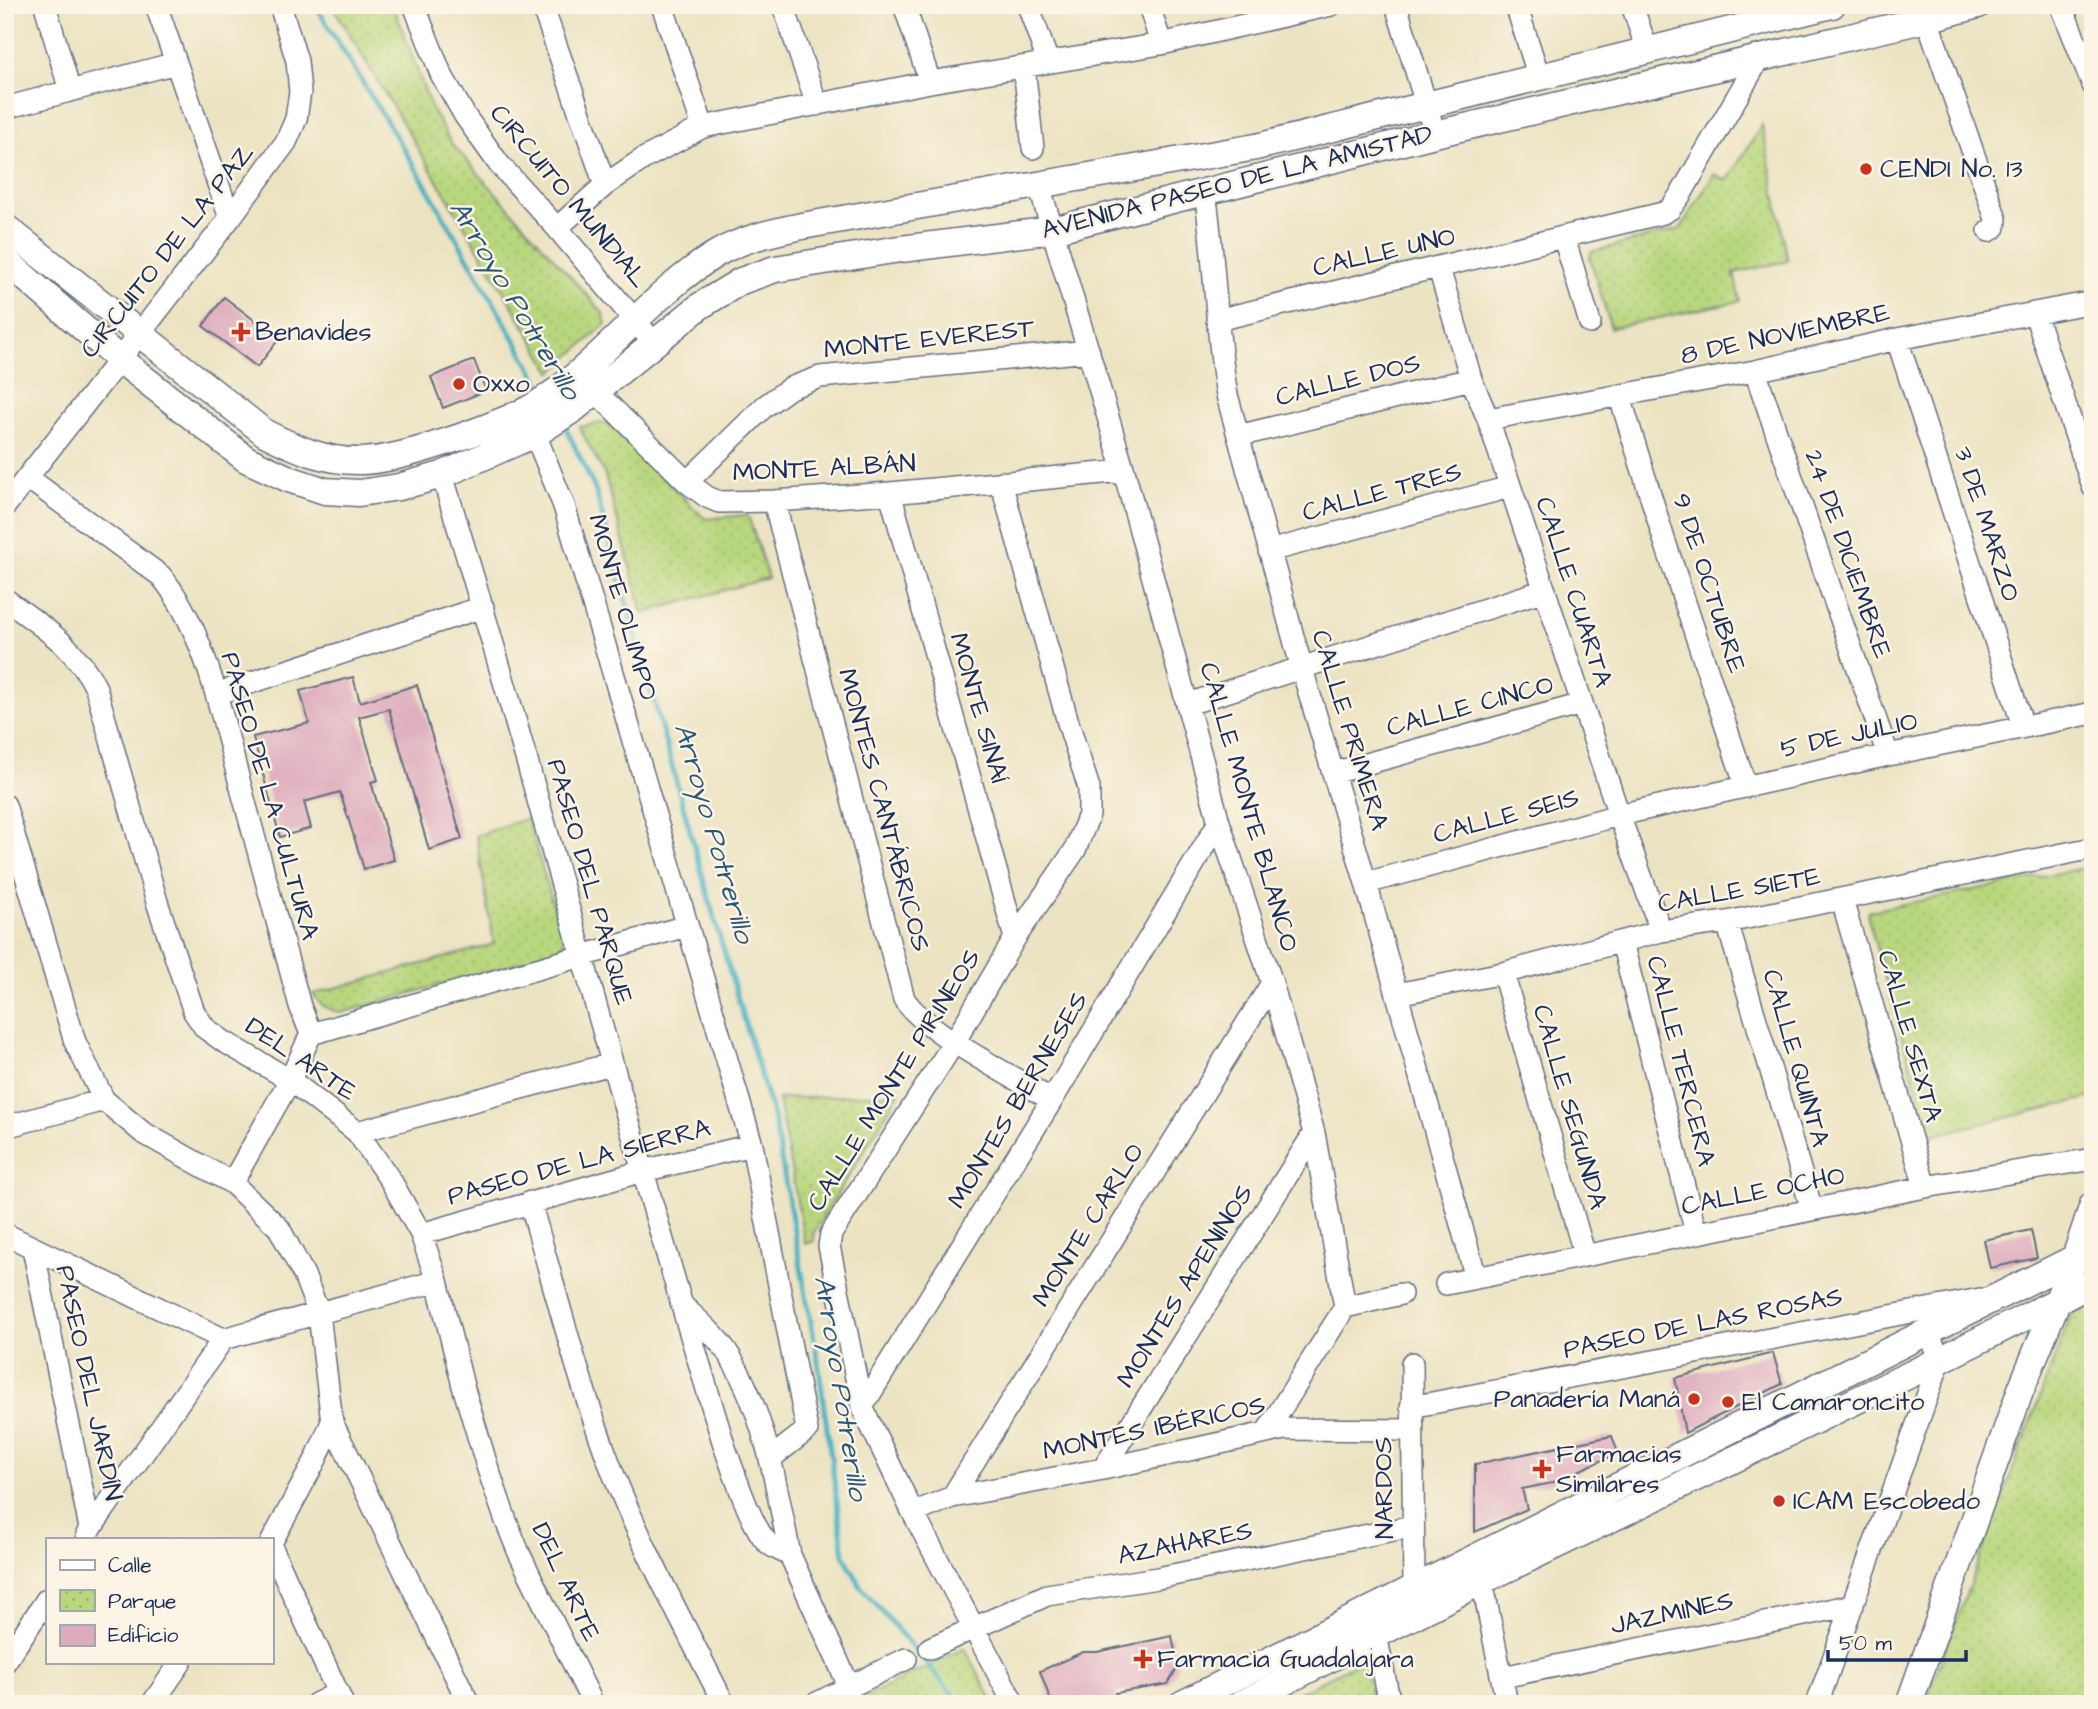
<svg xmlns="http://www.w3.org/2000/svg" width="2098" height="1709" viewBox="0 0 2098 1709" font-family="'Architects Daughter',sans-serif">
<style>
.park{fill:url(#park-dots);stroke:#6a836e;stroke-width:2}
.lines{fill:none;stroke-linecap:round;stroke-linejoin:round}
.stream{stroke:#46b2c3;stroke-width:5}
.building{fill:#deabbd}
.minor-casing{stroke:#646e81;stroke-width:24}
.tertiary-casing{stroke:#646e81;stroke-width:29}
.minor{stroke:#fff;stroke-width:21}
.tertiary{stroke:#fff;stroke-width:26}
.poi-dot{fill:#c8321e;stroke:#fcf5e5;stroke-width:2.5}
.labels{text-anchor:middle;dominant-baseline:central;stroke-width:5;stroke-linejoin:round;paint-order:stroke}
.poi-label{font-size:26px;fill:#1b2f5e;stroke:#fcf5e5;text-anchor:start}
.street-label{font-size:26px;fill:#1b2f5e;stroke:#fcf5e5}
.water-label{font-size:28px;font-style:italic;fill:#28567c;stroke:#fcf5e5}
</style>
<defs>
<pattern id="park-dots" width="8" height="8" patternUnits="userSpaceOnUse" patternTransform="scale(1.75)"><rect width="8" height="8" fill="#b9d77e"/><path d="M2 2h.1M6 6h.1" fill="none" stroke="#9eb96f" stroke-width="1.8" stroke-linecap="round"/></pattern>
</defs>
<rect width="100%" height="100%" fill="#fcf5e5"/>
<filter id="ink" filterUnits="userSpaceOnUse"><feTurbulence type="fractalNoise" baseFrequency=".0143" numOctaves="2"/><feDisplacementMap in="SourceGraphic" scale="14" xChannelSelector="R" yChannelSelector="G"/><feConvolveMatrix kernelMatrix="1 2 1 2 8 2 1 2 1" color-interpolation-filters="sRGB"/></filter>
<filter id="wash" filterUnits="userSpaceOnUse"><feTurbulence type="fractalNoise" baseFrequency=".00686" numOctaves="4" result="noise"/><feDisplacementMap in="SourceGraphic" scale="28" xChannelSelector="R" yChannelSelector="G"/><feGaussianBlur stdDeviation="1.57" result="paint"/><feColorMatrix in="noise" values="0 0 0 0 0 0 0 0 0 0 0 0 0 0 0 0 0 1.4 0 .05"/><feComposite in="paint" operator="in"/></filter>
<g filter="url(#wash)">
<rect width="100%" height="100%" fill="#ece3c2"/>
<path class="park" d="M332,5H393L432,110L452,144L603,313L606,324L552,372Z
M1762,125L1788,261L1734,273L1740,301L1611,328L1590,258L1591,252L1680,229L1714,174L1727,181Z
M607,422L702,516L706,519L745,515L749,518L768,578L643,613L605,475L579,427Z
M527,818L564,940L562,949L546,955L341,1013C328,1009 320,1006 313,994L494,944L476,836Z
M2093,866V1097L1930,1136L1868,918L1869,911Z
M899,1093L813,1234L814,1241L805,1244L778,1099Z
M2093,1305V1704H1925L2071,1314Z
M965,1648L994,1704H853V1703Z
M1360,1661L1365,1665L1373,1704H1278Z"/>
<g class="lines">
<path class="stream" d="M315,5L424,182L545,392
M564,424L595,489L715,921L774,1120L818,1361L844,1555L861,1587L961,1704"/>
</g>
<g id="blocks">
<path class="building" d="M224,297L279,339L257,367L203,326Z
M474,360L486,391L443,408L431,377Z
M353,677L360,702L417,685L462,839L429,850L389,709L359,717L378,780L371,782L394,860L364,869L340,792L304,802L311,828L280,837L253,737L309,723L300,691Z
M2031,1230L2037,1258L1990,1268L1984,1240Z
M1773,1353L1782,1384L1685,1433L1675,1378Z
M1612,1436L1618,1453L1552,1483L1522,1489L1527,1509L1475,1532V1464Z
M1172,1636L1178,1667L1168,1684L1115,1693L1118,1701L1110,1704H1052L1040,1671L1083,1652H1097Z"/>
</g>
</g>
<g filter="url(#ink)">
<use href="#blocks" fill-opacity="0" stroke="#646e81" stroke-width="2"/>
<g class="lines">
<g class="minor-casing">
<path id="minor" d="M45,5L70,91
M156,5L230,218
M414,5L441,74L465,116L499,164L557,228L653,342
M542,5L605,185
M662,5L703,127
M783,5L817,105
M904,5L930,82
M1028,5L1048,62
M1149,5L1161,44
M1396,5L1435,134
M1516,5L1539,77
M1632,5L1647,50
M2061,5L2093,85
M1927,19L1996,219L1995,227L1989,231
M1024,67L1033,148
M5,108L176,63
M1039,185L1124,471L1219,822L1272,983L1314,1133L1345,1307L1266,1433
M1205,192C1215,259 1215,328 1227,395L1302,669L1366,883L1476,1278
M557,228L605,185L643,159L703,127L930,82L1161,44L1331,5
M1564,238L1590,323
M1439,268L1471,379L1488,419L1619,815L1661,931
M2035,314L2093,487
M1217,320L1663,213L1670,209L1681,194L1760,57
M1897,339L2023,726
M1755,371L1888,755
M586,382L687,482L707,497L719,502L774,501L890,493L1124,471
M1620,397L1664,539L1746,787
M529,419L564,506L752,1145L807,1430L771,1458
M1488,419L1755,371L1897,339L2093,302
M1238,436L1471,379
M442,475C542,797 625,1125 725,1448C734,1472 750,1523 766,1541C772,1548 782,1551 790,1555L849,1686
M28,478L161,576C205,629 222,717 240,784C260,858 280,932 300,1006L311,1034L290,1080L232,1183
M687,482L765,406L790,388L820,377L1089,351
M1001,482L1069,726L1089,788V815L1075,850L1015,938L955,1041L831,1234L829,1246L862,1407L913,1513L1014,1704
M890,493L1015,938
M774,501L904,999C926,1033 1014,1077 1052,1100
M5,506L230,218L286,142L296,119L300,92L297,61L280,5
M1269,551L1510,487
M5,599C42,627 75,645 96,688L157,902L194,1012L205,1028L223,1041L290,1080L357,1132L391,1181L421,1234L437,1281L463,1386L487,1466L506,1521L519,1553L593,1704
M216,694L483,607
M1188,704L1545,590
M1333,773L1582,704
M5,805L75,1042L104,1100L142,1132L232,1183L279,1228L304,1275L319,1314L332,1422L316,1459L271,1543
M1366,883L1619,815L1888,755L2093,713
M1842,900L1925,1187
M1727,922L1812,1210
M1622,942L1696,1233
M1503,973L1585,1256
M1397,994L1503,973L1661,931L1727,922L2093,848
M311,1034L686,926
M5,1127L104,1100
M357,1132L611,1064
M530,1202C556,1292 579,1385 613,1473C644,1552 686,1628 724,1704
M5,1234L223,1339
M421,1234L643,1171L752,1145
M33,1248L90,1528
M1446,1284L1925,1187L2093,1159
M683,1306C700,1322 718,1337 731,1358C766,1417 777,1489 790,1555
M1345,1307L1401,1294
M223,1339L437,1281
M1412,1363L1414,1587L1421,1601
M862,1407L1052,1100L1219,822
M1411,1407L1980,1299
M332,1422L469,1704
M1103,1469L1314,1133
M952,1497L1272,983
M913,1513L952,1497L1103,1469L1284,1429L1411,1430
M87,1534L223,1339
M271,1546L343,1704
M1482,1581L1507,1704
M1376,1635L1390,1704
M930,1648L1047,1595L1158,1578L1413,1526
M5,1662L47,1599
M1502,1677L1853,1605
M152,1704L181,1662
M316,1704L338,1693
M815,1704L906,1659
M1817,1704L1940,1360L1928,1333"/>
</g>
<g class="tertiary-casing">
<path id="tertiary" d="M5,227L265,433C295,448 326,462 361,461C403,460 483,430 523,412C536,406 548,397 559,389C614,347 657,290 716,254C741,239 773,232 802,226L1256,147L1832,5
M5,260L119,359L246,459L289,479L325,491L359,493L399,487L442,475L535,434L575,408L700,306L741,281L775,269L893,250L1053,230L1435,134L1927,19L1978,5
M1182,1704L2093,1249
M1241,1704L1482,1581L1940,1360L2093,1283
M1909,1704L2021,1389L2075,1258L2093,1205"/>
</g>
<use href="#minor" class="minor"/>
<use href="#tertiary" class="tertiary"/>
</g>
</g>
<g class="poi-dot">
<circle cx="1866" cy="169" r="7"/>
<path d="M237.5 321.5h7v7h7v7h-7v7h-7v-7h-7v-7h7z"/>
<circle cx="459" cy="384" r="7"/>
<circle cx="1694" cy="1399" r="7"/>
<circle cx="1728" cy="1402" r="7"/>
<path d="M1538.5 1458.5h7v7h7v7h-7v7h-7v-7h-7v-7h7z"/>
<circle cx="1779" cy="1501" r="7"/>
<path d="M1139.5 1648.5h7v7h7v7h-7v7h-7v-7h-7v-7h7z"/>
</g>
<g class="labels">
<g class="poi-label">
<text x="1880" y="169">CENDI No. 13</text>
<text x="255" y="332">Benavides</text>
<text x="473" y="384">Oxxo</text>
<text x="1680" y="1399" text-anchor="end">Panadería Maná</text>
<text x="1742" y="1402">El Camaroncito</text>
<text x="1556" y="1454">Farmacias<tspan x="1556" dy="30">Similares</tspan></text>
<text x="1793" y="1501">ICAM Escobedo</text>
<text x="1157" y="1659">Farmacia Guadalajara</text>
</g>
<g class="street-label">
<text transform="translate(1237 182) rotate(-14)">AVENIDA PASEO DE LA AMISTAD</text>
<text transform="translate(569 196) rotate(50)">CIRCUITO MUNDIAL</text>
<text transform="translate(167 251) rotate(-52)">CIRCUITO DE LA PAZ</text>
<text transform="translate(1384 252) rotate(-13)">CALLE UNO</text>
<text transform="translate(1785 334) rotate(-12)">8 DE NOVIEMBRE</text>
<text transform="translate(929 339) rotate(-6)">MONTE EVEREST</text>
<text transform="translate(1348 380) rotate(-14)">CALLE DOS</text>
<text transform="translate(824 468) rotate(-3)">MONTE ALBÁN</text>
<text transform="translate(1382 492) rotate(-15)">CALLE TRES</text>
<text transform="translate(1987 524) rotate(72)">3 DE MARZO</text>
<text transform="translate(1848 554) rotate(71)">24 DE DICIEMBRE</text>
<text transform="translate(1709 583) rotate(72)">9 DE OCTUBRE</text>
<text transform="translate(1574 592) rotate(72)">CALLE CUARTA</text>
<text transform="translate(623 607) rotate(74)">MONTE OLIMPO</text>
<text transform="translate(1470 706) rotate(-15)">CALLE CINCO</text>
<text transform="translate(979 708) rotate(74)">MONTE SINAÍ</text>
<text transform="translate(1350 730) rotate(73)">CALLE PRIMERA</text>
<text transform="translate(1849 735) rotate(-12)">5 DE JULIO</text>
<text transform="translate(270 796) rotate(74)">PASEO DE LA CULTURA</text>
<text transform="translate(1249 807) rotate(74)">CALLE MONTE BLANCO</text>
<text transform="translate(884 810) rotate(75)">MONTES CANTÁBRICOS</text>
<text transform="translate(1506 816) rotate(-15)">CALLE SEIS</text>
<text transform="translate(590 882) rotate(74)">PASEO DEL PARQUE</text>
<text transform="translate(1739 890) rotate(-10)">CALLE SIETE</text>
<text transform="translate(1910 1036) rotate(74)">CALLE SEXTA</text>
<text transform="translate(1796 1058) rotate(74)">CALLE QUINTA</text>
<text transform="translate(301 1059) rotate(34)">DEL ARTE</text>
<text transform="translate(1681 1061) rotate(76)">CALLE TERCERA</text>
<text transform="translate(894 1080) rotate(-58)">CALLE MONTE PIRINEOS</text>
<text transform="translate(1018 1100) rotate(-59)">MONTES BERNESES</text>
<text transform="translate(1570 1107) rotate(74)">CALLE SEGUNDA</text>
<text transform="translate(579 1162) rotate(-15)">PASEO DE LA SIERRA</text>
<text transform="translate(1763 1191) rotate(-11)">CALLE OCHO</text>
<text transform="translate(1088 1225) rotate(-58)">MONTE CARLO</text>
<text transform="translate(1185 1286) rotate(-58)">MONTES APENINOS</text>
<text transform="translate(1703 1323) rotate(-11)">PASEO DE LAS ROSAS</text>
<text transform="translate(89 1383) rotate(78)">PASEO DEL JARDÍN</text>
<text transform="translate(1154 1428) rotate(-12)">MONTES IBÉRICOS</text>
<text transform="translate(1384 1488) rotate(-91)">NARDOS</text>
<text transform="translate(1185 1543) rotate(-11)">AZAHARES</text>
<text transform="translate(566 1582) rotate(65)">DEL ARTE</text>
<text transform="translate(1672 1613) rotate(-12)">JAZMINES</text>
</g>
<g class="water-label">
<text transform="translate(515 300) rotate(59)">Arroyo Potrerillo</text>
<text transform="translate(714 833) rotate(74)">Arroyo Potrerillo</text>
<text transform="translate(841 1388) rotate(81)">Arroyo Potrerillo</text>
</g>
</g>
<rect width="2098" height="1709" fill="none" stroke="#fcf5e5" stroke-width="28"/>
<rect x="46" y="1538" width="228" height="126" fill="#fcf5e5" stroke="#a2a6af" stroke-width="2"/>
<rect x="60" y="1560" width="35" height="10" fill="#ffffff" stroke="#a2a6af" stroke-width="2"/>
<text x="108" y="1572" font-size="21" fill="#1b2f5e">Calle</text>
<rect x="60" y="1590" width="35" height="21" fill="url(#park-dots)" stroke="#a2a6af" stroke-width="2"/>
<text x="108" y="1608" font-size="21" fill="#1b2f5e">Parque</text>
<rect x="60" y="1625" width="35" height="21" fill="#deabbd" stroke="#a2a6af" stroke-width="2"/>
<text x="108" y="1642" font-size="21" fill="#1b2f5e">Edificio</text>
<path d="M1828 1650v10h138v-10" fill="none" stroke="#1b2f5e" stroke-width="3.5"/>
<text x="1839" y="1650" font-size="21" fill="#1b2f5e" stroke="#fcf5e5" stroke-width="5" paint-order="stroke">50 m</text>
</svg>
